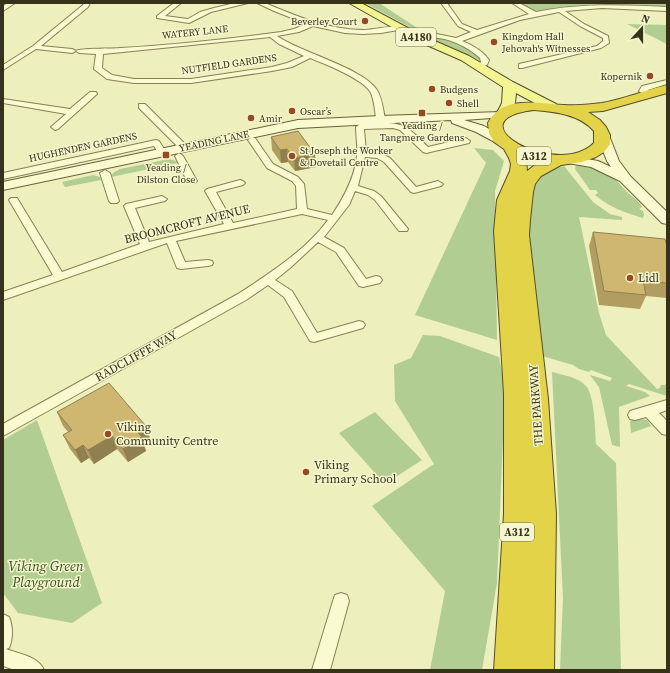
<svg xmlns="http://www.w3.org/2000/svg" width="670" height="673" viewBox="0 0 670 673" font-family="'Source Serif 4',serif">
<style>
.green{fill:#b2cd91}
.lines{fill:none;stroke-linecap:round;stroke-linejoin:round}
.street-casing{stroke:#878156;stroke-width:2}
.secondary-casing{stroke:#696139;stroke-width:2}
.primary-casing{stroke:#554c2a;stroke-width:2}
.highway-casing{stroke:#554c2a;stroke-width:2}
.street{fill:#f9fad0;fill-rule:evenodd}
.secondary{fill:#f9fad0;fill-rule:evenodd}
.primary{fill:#f3f592;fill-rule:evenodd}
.highway{fill:#e3d349;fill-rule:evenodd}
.wall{fill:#b29d61}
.shaded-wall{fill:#91804f}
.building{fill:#cfb771;stroke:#91804f}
.poi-dot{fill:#984924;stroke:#f5f6cd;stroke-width:1.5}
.labels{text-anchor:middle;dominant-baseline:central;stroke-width:3;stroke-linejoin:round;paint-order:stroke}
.far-poi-label{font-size:10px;fill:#36311b;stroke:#f5f6cd;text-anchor:start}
.far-street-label{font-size:10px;fill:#36311b;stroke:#f5f6cd}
.shield{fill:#f5f6cd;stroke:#6f6c50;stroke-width:1}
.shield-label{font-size:11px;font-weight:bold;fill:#36311b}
.street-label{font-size:12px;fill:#36311b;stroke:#f5f6cd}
.poi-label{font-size:12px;fill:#36311b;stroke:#f5f6cd;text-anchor:start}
.near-park-label{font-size:14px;font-style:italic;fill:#365321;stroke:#f5f6cd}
</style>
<rect width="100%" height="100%" fill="#edefbd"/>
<path class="green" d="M365,3H379L422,31H417Z
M519,3H667V7L594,5L539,11L526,9Z
M627,24L667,25V44Z
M435,36L456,42L480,56L481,59L480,61L428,39Z
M474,148L493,150L504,161L495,191L497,340L415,315L486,163Z
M169,159L176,161L178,163L111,177L113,173L120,169Z
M576,164C590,167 606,170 616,180C620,184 623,188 627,192C632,197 638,199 642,207L639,209L643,211L644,215L643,218C626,213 609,207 595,195L598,193L596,190H590L575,169Z
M564,166L593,202L610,214L622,217V220L579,217L599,313L606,335L657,389L660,388L661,385H665L667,381V396L629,384L626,386L645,392L650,396L619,407L620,447L612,445L599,387L590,375L610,381L612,378L591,370L589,372L579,369L573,365L542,356L524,235L532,184L546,170Z
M93,175L100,177L101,180L65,187L62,182Z
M423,335L440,336L499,357L505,389L497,583L482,670H430L445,591L372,506L434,464L395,401L394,365L411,358Z
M552,372C562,375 579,377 586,386C595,397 595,430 596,444L616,463L621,670H560L563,598Z
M375,412L422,460L385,484L339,433Z
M636,418L647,420L651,426L631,433L630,421Z
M37,420L102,603L72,623L18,613L3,593V440Z"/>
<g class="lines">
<g class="street-casing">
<path id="street" d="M8,3H15L3,11V6Z
M84,3H90L88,7L41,46L72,49L76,51C79,48 113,49 120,48C174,45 228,39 281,32L294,29L307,24L274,11L257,3H265C296,16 329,30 363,30C375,30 391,25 400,27V29L398,30L381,33L363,34L345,33L313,26L299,32L277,36C302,53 363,68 377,90C383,100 383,112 386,123C405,122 415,134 428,147L466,138L470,141L469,143L426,153L423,152L400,130L393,128L364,129L366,152L382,154L390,158L416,187L438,181L443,184L441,186L414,193L411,192L384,162L377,158L365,157L358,186L374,191L381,196L408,229L407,231H399L375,200L368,195L355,191L349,205L324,237L344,248L366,279L376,276L380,277L382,280L380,283L363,287L359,286L336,252L318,242L290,268L275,280L292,291L317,333L359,321L363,322L365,325L363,328L314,342L310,341L284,297L268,285L246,300L3,436V424L238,294C270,273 305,251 328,220L302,214L176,241L185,262L208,260L212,261L213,263L212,265L208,266L181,269L177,268L167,243L3,300V292L53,275L9,200L11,198H17L62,272L140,244L124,206L126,204L162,196L167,199L165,201L135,208L149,242L224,224L205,191L207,189L240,180L243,181L245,183L243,185L216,192L233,223L297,209L296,186L292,181L267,168L248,140L252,137L255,138L273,164L298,177L304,184L307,209L332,215C344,197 355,177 357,155C358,146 356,136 356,127L360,124L377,123C375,114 375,103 371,93C364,79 325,64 310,58L292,67L272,71L191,83H134L107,79L94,69L96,54L79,53L76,51L72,53L36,49L3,70V65L33,46L83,5ZM270,37L279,44L304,56L287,63L272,67L191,79H134L112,75L102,68L103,54Z
M174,3H181L165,16L188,19L200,12L214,8L235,3H248L211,12L189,23L157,18V16Z
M441,3H447L462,24L477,30L529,14L512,3H519L536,12C579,3 622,5 667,7V11L602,8L565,11L584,24L608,36L609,43L601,48L522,68H519V64L597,46L603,41V38L580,26L559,12L520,20L462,41C472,45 482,50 489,60L487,65L480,68L476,66L481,62L480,58C469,48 452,39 438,38C431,37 419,41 414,37L417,35L432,33L456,38L471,32L458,26Z
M667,80V84L648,90L652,94L651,96H645L639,91L642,86Z
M90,92H96L97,94L58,129L55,130L51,127L66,114L3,103V99L70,109Z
M139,104H145L186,145L187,147L186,149H180L139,108Z
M156,140L159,141L166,152L165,154H159L154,146L3,179V173Z
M179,153L183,156L197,181L195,183H189L187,181L175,156Z
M105,170L110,173L119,201L117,203H111L109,201L100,173Z
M667,400V410L659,413L667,421V435L662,434L646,417L635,420L630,419L628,415L630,411Z
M341,593L347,595L349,601L330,670H312L333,601L335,595Z
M3,614L9,617C13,626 13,639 9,648L6,649C19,654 38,656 44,670H15L3,666Z"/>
</g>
<g class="secondary-casing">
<path id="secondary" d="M501,112L505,113L507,115L505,117L464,120L484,126L508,140L510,143L508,146L504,147L476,132L452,123L451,120L298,128L3,190V182L298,120L380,116Z
M604,134L608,135L610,138L619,161L631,177L667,212V224L662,223L620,181L591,167L562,162L560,159L562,156L566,155L598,161L611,167L607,161L598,138L600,135Z"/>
</g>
<g class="primary-casing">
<path id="primary" d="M349,3H361L421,35L469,56L513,82L556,104L558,107L556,110H548L516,93L515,103L508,116H498L497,113L502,103L503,87L461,60L413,39Z"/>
</g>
<g class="highway-casing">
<path id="highway" d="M667,85V93L603,111L588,112L600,120L606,127L610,135V144L604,152L596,157L582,162L561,165L541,176L535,184L533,192L530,220L529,235L548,399L556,514L554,670H494L504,514V394L494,231L497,200L510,171L511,164L509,158L504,149L494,142L489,133L488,123C503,94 539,104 565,105C576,106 591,104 602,103C624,99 646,90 667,85ZM534,110C556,112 579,114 594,131V143C557,180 450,120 534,110ZM526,159L539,162L527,171Z"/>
</g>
<use href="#street" class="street"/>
<use href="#secondary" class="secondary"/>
<use href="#primary" class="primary"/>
<use href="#highway" class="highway"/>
</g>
<path class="wall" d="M271,137L316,167L295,171L288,162L281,163L272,150Z
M593,232L667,246V298L646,296L640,309L599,305L589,246Z
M57,412L150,438L143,442L146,451L128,462L117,449L94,464L89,458L81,463L70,449L63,435L68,432L63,426Z"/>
<path class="shaded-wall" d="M287,149L288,162L281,163L280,150Z
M315,154L316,167L295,171L294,158Z
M145,425L150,438L143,442L146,451L128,462L123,449L136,431Z
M112,436L117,449L94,464L88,450Z
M83,445L89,458L81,463L75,450Z"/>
<path class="building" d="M298,131L315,154L294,158L287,149L280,150L271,137Z
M593,232L665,239L667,246V283L643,281L646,295L604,291Z
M109,383L145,425L136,431L142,437L123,449L112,436L88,450L83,445L75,450L63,435L72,430L57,412Z"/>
<g class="poi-dot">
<circle cx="365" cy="21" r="4"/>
<circle cx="494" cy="42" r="4"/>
<circle cx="650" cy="76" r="4"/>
<circle cx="432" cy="89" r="4"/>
<circle cx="449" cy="103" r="4"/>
<circle cx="292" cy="111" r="4"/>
<rect x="418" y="109" width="8" height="8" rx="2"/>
<circle cx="251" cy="118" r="4"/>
<rect x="162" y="151" width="8" height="8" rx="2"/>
<circle cx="292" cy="156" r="4"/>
<circle cx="630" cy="278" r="4"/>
<circle cx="108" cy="434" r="4"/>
<circle cx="306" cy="472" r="4"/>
</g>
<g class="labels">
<g class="far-poi-label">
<text x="357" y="21" text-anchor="end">Beverley Court</text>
<text x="502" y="36">Kingdom Hall<tspan x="502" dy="12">Jehovah's Witnesses</tspan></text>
<text x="642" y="76" text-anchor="end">Kopernik</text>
<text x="440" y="89">Budgens</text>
<text x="457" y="103">Shell</text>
<text x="300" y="111">Oscar’s</text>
<text x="259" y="118">Amir</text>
<text x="422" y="125" text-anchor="middle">Yeading /<tspan x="422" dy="12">Tangmere Gardens</tspan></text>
<text x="300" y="150">St Joseph the Worker<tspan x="300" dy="12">&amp; Dovetail Centre</tspan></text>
<text x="166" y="167" text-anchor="middle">Yeading /<tspan x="166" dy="12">Dilston Close</tspan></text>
</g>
<g class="far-street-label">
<text transform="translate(195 32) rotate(-6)">WATERY LANE</text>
<text transform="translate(229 64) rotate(-8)">NUTFIELD GARDENS</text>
<text transform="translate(214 141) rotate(-12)">YEADING LANE</text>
<text transform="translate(83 147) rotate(-12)">HUGHENDEN GARDENS</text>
</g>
<g class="shield">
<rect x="396" y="28" width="40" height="18" rx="3"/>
<rect x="517" y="147" width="34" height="18" rx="3"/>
<rect x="500" y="523" width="34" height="18" rx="3"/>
</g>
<g class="shield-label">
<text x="416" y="37">A4180</text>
<text x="534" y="156">A312</text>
<text x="517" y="532">A312</text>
</g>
<g class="street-label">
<text transform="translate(187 224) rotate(-14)">BROOMCROFT AVENUE</text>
<text transform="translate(136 356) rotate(-29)">RADCLIFFE WAY</text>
<text transform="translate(536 405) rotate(-94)">THE PARKWAY</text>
</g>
<g class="poi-label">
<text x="638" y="278">Lidl</text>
<text x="116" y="427">Viking<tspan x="116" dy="14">Community Centre</tspan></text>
<text x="314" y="465">Viking<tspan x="314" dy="14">Primary School</tspan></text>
</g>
<g class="near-park-label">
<text x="46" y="566">Viking Green<tspan x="46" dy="16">Playground</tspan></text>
</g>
</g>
<rect width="670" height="673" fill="none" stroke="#36311b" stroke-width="8"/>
<g transform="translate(642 28) rotate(21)" stroke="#f5f6cd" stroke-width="3" paint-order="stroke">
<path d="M0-3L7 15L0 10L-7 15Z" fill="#36311b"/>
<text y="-6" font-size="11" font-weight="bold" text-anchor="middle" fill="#36311b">N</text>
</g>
</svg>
